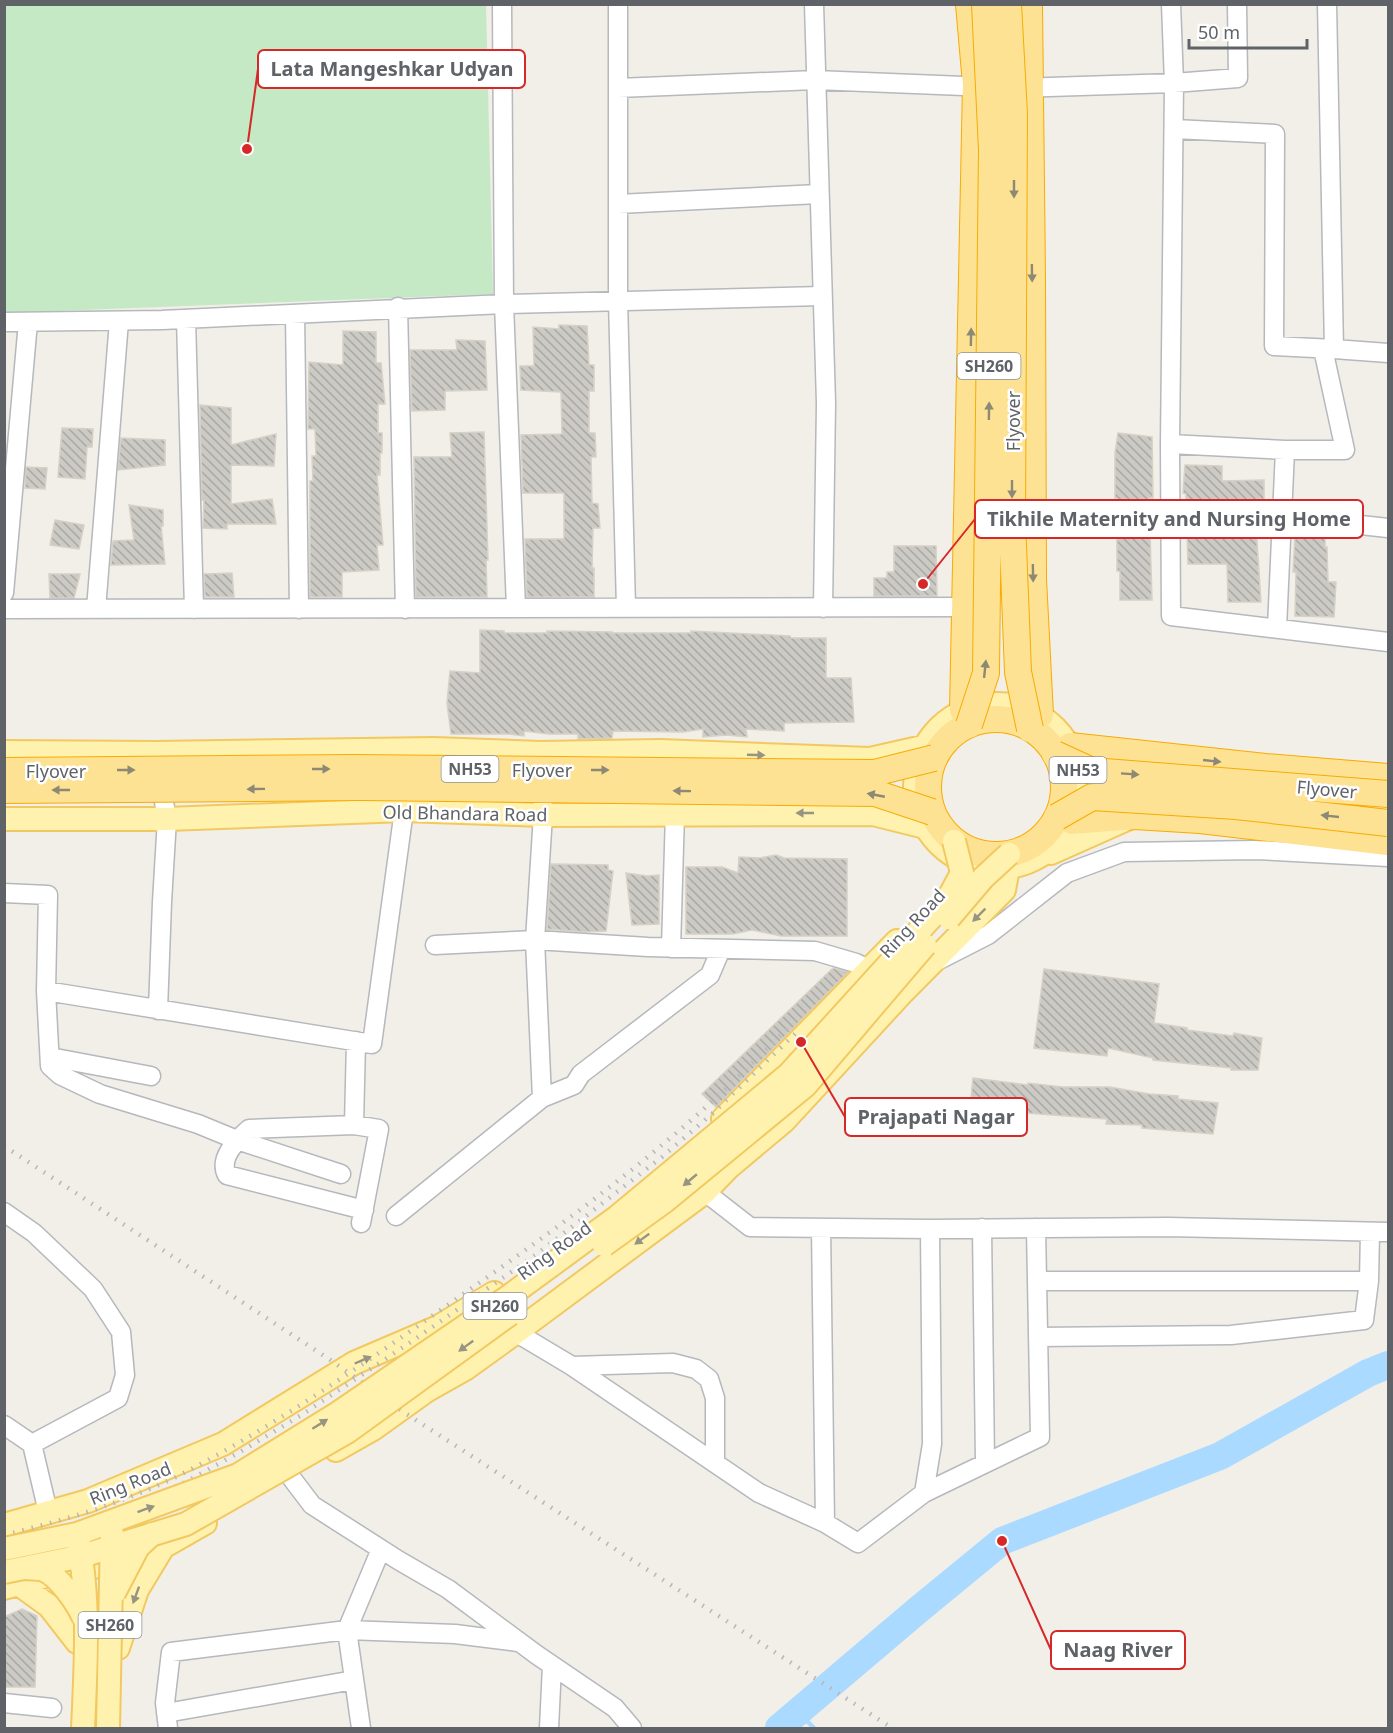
<svg xmlns="http://www.w3.org/2000/svg" width="1393" height="1733" viewBox="0 0 1393 1733" font-family="'Noto Sans',sans-serif">
<style>
.green{fill:#c5e8c5}
.lines{fill:none;stroke-linecap:round;stroke-linejoin:round}
.stream{stroke:#aadaff;stroke-width:4.5}
.river{stroke:#aadaff;stroke-width:28}
.building{fill:url(#building-back-hatch);stroke:#d6d1c6;stroke-width:1.5}
.minor-casing{stroke:#b5b8bc;stroke-width:21}
.major-casing{stroke:#f2c960;stroke-width:26}
.highway-casing{stroke:#f9ab00;stroke-width:28}
.minor{stroke:#fff;stroke-width:18}
.major{stroke:#fff2af;stroke-width:22}
.highway{stroke:#fde293;stroke-width:26}
.rail{stroke:#b6b7b8;stroke-width:4.5;stroke-dasharray:1.5 8;stroke-linecap:butt}
.major-bridge-casing{stroke:#f2c960;stroke-width:26;stroke-linecap:butt}
.highway-bridge-casing{stroke:#f9ab00;stroke-width:28;stroke-linecap:butt}
.major-bridge{stroke:#fff2af;stroke-width:22}
.highway-bridge{stroke:#fde293;stroke-width:26}
.oneway{fill:#8e8975}
.oneway2{fill:#979581}
.labels{text-anchor:middle;dominant-baseline:central;stroke-width:5;stroke-linejoin:round;paint-order:stroke}
.shield{fill:#fff;stroke:#8f9295;stroke-width:1.5}
.shield-label{font-size:16px;font-weight:bold;fill:#5f6368}
.street-label{font-size:18px;fill:#5f6368;stroke:#fff}
.leader{fill:none;stroke:#d62828;stroke-width:2}
.callout-dot{fill:#d62828;stroke:#fff;stroke-width:2}
.callout{fill:#fff;stroke:#d62828;stroke-width:2}
.callout-label{font-size:20px;text-anchor:middle;font-weight:bold;fill:#5f6368}
</style>
<defs>
<pattern id="building-back-hatch" width="6" height="6" patternUnits="userSpaceOnUse" patternTransform="scale(1.5)"><rect width="6" height="6" fill="#cccac5"/><path d="M-1 5l2 2M0 0l6 6M5-1l2 2" fill="none" stroke="#a9a8a4"/></pattern>
</defs>
<rect width="100%" height="100%" fill="#f1efe8"/>
<path class="green" d="M4,5H486L493,294L5,313Z"/>
<g class="lines">
<path class="stream" d="M798,1712L814,1728"/>
<path class="river" d="M779,1728L918,1610L1002,1541L1220,1456L1368,1373L1388,1365"/>
</g>
<path class="building" d="M559,325L587,326L589,365H594V391H589V433H595L596,457H591L592,503L598,504L600,528H593L592,568H594V597H527L525,539H564V493H523L521,435L562,434L561,392L521,390L520,366H534L533,327L559,329Z
M343,331L376,332V363H381L385,404H378V433H382V453H380V475H377L383,545H377L379,570L342,572V597H310V481H313L312,456H316L315,429H308L309,362L343,365Z
M456,340L485,341L487,390L445,391V410L412,411L410,350H457Z
M200,405L231,408V445L276,434L274,466L231,465V504L272,499L276,524H227V529L203,528L204,500H202Z
M62,428L93,429L92,447H87L85,479L58,477Z
M484,432L488,560H486L487,597H416L414,457H452L450,433Z
M1118,433L1152,437L1153,498H1149L1152,600H1120V571H1117V498H1115V453Z
M121,438L165,440V465L118,470Z
M1185,465L1222,466V481L1264,480V506H1258L1257,542L1261,602H1228L1227,564H1188L1187,533H1185L1186,494L1183,493Z
M26,467L47,468L45,489L25,488Z
M129,505L163,510V526H161L165,564L111,565L113,541L134,540Z
M1325,512L1322,521L1325,529V547H1327L1328,582H1336L1334,617L1295,616L1296,572H1293L1295,536H1292L1293,513Z
M55,520L84,525L79,549L50,545Z
M894,546H936L937,596H874V578H887V572H894Z
M232,573L234,597H205L204,574Z
M49,574H80L74,598H50Z
M480,630L504,631V633H547V631L612,632V633H691V631L790,636L791,638H826V678H851L854,722L784,723V731L746,729L747,737L727,735L703,737V729L683,732L613,731L612,738L578,739V734H549L524,731V736L509,734H451L447,703L450,671L480,673Z
M776,855L784,858L847,859V936H781L752,930L733,934H686V867H722L738,873L739,857L760,858Z
M551,864L608,865V870L613,871L606,931L586,932L547,929Z
M626,873L647,876L659,875V924L632,925Z
M833,968L848,972L716,1107L702,1094Z
M1044,969L1159,984L1154,1023L1187,1028V1030L1233,1036L1234,1033L1262,1038L1258,1070H1231V1068L1153,1060V1058L1108,1048L1107,1056L1034,1048Z
M973,1078L1028,1085V1083L1062,1087H1110L1149,1094L1178,1096V1099L1218,1103L1213,1134L1142,1128V1125L1106,1124L1107,1119L1012,1112V1114L970,1108Z
M22,1609L37,1616L35,1687H4V1617Z"/>
<g class="lines">
<g class="minor-casing">
<path id="minor" d="M618,4V300L626,608
M814,4L826,403L823,608
M1237,4L1238,78L1174,83L1170,444L1171,616L1388,642
M1327,4L1334,349L1388,353
M618,88L815,80L964,86L976,84L988,85
M1018,88L1174,83L1171,4
M1174,129L1275,134L1274,346L1334,349
M618,204L819,194
M398,307L405,609
M295,314L299,609
M186,319L194,609
M4,322L162,320L504,304L502,4
M1170,444L1285,450L1277,628
M1285,450H1345L1323,349
M1333,522L1388,528
M4,593L28,322
M516,608L504,304L822,296
M4,609L966,607
M96,609L119,321
M4,893L48,895L46,991L372,1044L404,810L408,799
M435,945L535,940L648,947L815,951L856,963L868,969
M671,948L675,813
M939,960L988,935L1067,873L1124,852L1256,850L1388,857
M46,991L50,1066L60,1075L100,1094L198,1124L237,1140L341,1174
M158,1010L162,902L167,819L160,779
M356,1041L354,1125L379,1129L361,1223
M50,1057L151,1076
M542,1098L574,1085L581,1074L710,975L721,949
M354,1125L249,1129C237,1140 218,1158 227,1175L364,1210
M705,1192L750,1227L930,1229L1168,1227L1388,1232
M4,1212L34,1233L93,1289L121,1332L125,1375L118,1398L32,1444
M396,1216L542,1098L535,940L543,815L542,778
M821,1228L825,1523
M982,1228L985,1463
M1037,1281H1369L1370,1232
M505,1326L572,1366L759,1493L825,1523L858,1543L924,1493L932,1444L930,1229
M1038,1337L1231,1335L1364,1320L1369,1281
M572,1366L673,1363L696,1369L709,1379L715,1398V1463
M4,1425L32,1444L48,1512
M290,1476L312,1505L398,1560L448,1589L537,1655L615,1708L632,1728
M924,1493L1040,1437L1036,1228
M4,1703L52,1708
M166,1713L354,1680
M168,1728L165,1703L171,1652L347,1630L381,1549
M361,1728L347,1630L455,1634L518,1642
M549,1728L552,1666"/>
</g>
<g class="major-casing">
<path id="major" d="M915 786a82 82 0 1 1 164 0a82 82 0 1 1-164 0Z
M4,752L156,753L434,749L540,753L660,751L870,759L923,747
M4,819H167L404,810L543,815L873,814L925,827
M1051,853L1125,820
M723,1119L897,941
M336,1450L373,1429L426,1391L465,1369L515,1333L705,1192L729,1167L784,1121L903,992L1004,890L1008,868
M4,1525L88,1501L223,1444L354,1363L438,1327L494,1293
M20,1585L49,1606L77,1642
M4,1588L68,1570L101,1566L163,1547L205,1523
M118,1648L137,1590L163,1547"/>
</g>
<g class="highway-casing">
<path id="highway" d="M1029,4L1032,277L1033,579L1040,715
M963,710L976,84L969,4
M928 787a68 68 0 1 1 136 0a68 68 0 1 1-136 0Z
M1070,746L1265,767L1388,777
M1072,821L1135,816L1200,820L1388,842"/>
</g>
<use href="#minor" class="minor"/>
<use href="#major" class="major"/>
<use href="#highway" class="highway"/>
<path class="rail" d="M4,1146L329,1359L405,1413L892,1728
M4,1535C64,1520 124,1503 180,1475C271,1428 358,1368 442,1309C532,1246 624,1181 707,1106C736,1080 764,1051 792,1024
M4,1545L84,1524L182,1484L240,1452L303,1414L408,1344L537,1254L662,1157L713,1113L799,1030"/>
<g class="major-bridge-casing">
<path id="major-bridge" d="M949,918L983,878L1009,854
M604,1245L665,1201L805,1086L925,945
M4,1549L77,1534
M25,1568C31,1569 38,1568 44,1570C59,1576 77,1603 84,1618
M4,1572L82,1556L186,1524L347,1432L510,1314
M114,1593L138,1547L152,1534
M83,1728C86,1665 90,1596 77,1534L238,1475L338,1413L508,1297L617,1217L789,1074L948,899L962,873L954,841
M108,1728L112,1533"/>
</g>
<g class="highway-bridge-casing">
<path id="highway-bridge" d="M1008,4L1014,114L1012,520L1018,672L1030,729
M969,725L986,673L992,150L985,4
M1055,754L1092,771L1388,794
M4,771L354,768L874,773L934,758
M4,790L360,787L875,793L932,812
M1057,817L1092,797L1236,806L1388,823"/>
</g>
<use href="#major-bridge" class="major-bridge"/>
<use href="#highway-bridge" class="highway-bridge"/>
</g>
<defs><path id="oneway-solid" d="M-6-.8H1V-3.2L6.5 0L1 3.2V.8H-6Z" transform="scale(1.5)"/></defs>
<g class="oneway">
<use href="#oneway-solid" transform="translate(1014 189) rotate(90)"/>
<use href="#oneway-solid" transform="translate(1032 273) rotate(89)"/>
<use href="#oneway-solid" transform="translate(971 337) rotate(-89)"/>
<use href="#oneway-solid" transform="translate(989 411) rotate(-89)"/>
<use href="#oneway-solid" transform="translate(1012 489) rotate(90)"/>
<use href="#oneway-solid" transform="translate(1033 573) rotate(89)"/>
<use href="#oneway-solid" transform="translate(985 669) rotate(-84)"/>
<use href="#oneway-solid" transform="translate(1212 761) rotate(6)"/>
<use href="#oneway-solid" transform="translate(321 769)"/>
<use href="#oneway-solid" transform="translate(126 770)"/>
<use href="#oneway-solid" transform="translate(600 770)"/>
<use href="#oneway-solid" transform="translate(1130 774) rotate(4)"/>
<use href="#oneway-solid" transform="translate(256 789) rotate(179)"/>
<use href="#oneway-solid" transform="translate(61 790) rotate(180)"/>
<use href="#oneway-solid" transform="translate(682 791) rotate(-179)"/>
<use href="#oneway-solid" transform="translate(876 795) rotate(-169)"/>
<use href="#oneway-solid" transform="translate(1330 816) rotate(-174)"/>
</g>
<g class="oneway2">
<use href="#oneway-solid" transform="translate(756 755) rotate(2)"/>
<use href="#oneway-solid" transform="translate(805 813) rotate(-180)"/>
<use href="#oneway-solid" transform="translate(979 915) rotate(135)"/>
<use href="#oneway-solid" transform="translate(690 1180) rotate(140)"/>
<use href="#oneway-solid" transform="translate(642 1239) rotate(144)"/>
<use href="#oneway-solid" transform="translate(466 1346) rotate(144)"/>
<use href="#oneway-solid" transform="translate(363 1360) rotate(-23)"/>
<use href="#oneway-solid" transform="translate(320 1424) rotate(-32)"/>
<use href="#oneway-solid" transform="translate(146 1509) rotate(-20)"/>
<use href="#oneway-solid" transform="translate(136 1595) rotate(110)"/>
</g>
<g class="labels">
<g class="shield">
<rect x="957.5" y="353" width="63" height="26" rx="4.5"/>
<rect x="441.5" y="756" width="57" height="26" rx="4.5"/>
<rect x="1049.5" y="757" width="57" height="26" rx="4.5"/>
<rect x="463.5" y="1293" width="63" height="26" rx="4.5"/>
<rect x="78.5" y="1612" width="63" height="26" rx="4.5"/>
</g>
<g class="shield-label">
<text x="989" y="366">SH260</text>
<text x="470" y="769">NH53</text>
<text x="1078" y="770">NH53</text>
<text x="495" y="1306">SH260</text>
<text x="110" y="1625">SH260</text>
</g>
<g class="street-label">
<text transform="translate(1013 421) rotate(-90)">Flyover</text>
<text x="542" y="770">Flyover</text>
<text x="56" y="771">Flyover</text>
<text transform="translate(1327 789) rotate(5)">Flyover</text>
<text transform="translate(465 813) rotate(1)">Old Bhandara Road</text>
<text transform="translate(912 923) rotate(-47)">Ring Road</text>
<text transform="translate(554 1250) rotate(-36)">Ring Road</text>
<text transform="translate(130 1483) rotate(-22)">Ring Road</text>
</g>
</g>
<path class="leader" d="M247 149L258 69M923 584L975 519M801 1042L845 1117M1002 1541L1051 1650"/>
<g class="callout-dot">
<circle cx="247" cy="149" r="6"/>
<circle cx="923" cy="584" r="6"/>
<circle cx="801" cy="1042" r="6"/>
<circle cx="1002" cy="1541" r="6"/>
</g>
<g class="callout">
<rect x="258" y="50" width="267" height="38" rx="6"/>
<rect x="975" y="500" width="388" height="38" rx="6"/>
<rect x="845" y="1098" width="182" height="38" rx="6"/>
<rect x="1051" y="1631" width="134" height="38" rx="6"/>
</g>
<g class="callout-label">
<text x="392" y="76">Lata Mangeshkar Udyan</text>
<text x="1169" y="526">Tikhile Maternity and Nursing Home</text>
<text x="936" y="1124">Prajapati Nagar</text>
<text x="1118" y="1657">Naag River</text>
</g>
<rect width="1393" height="1733" fill="none" stroke="#5f6368" stroke-width="12"/>
<path d="M1189 39v9h118v-9" fill="none" stroke="#5f6368" stroke-width="3"/>
<text x="1198" y="39" font-size="18" fill="#5f6368" stroke="#ffffff" stroke-width="4.5" paint-order="stroke">50 m</text>
</svg>
